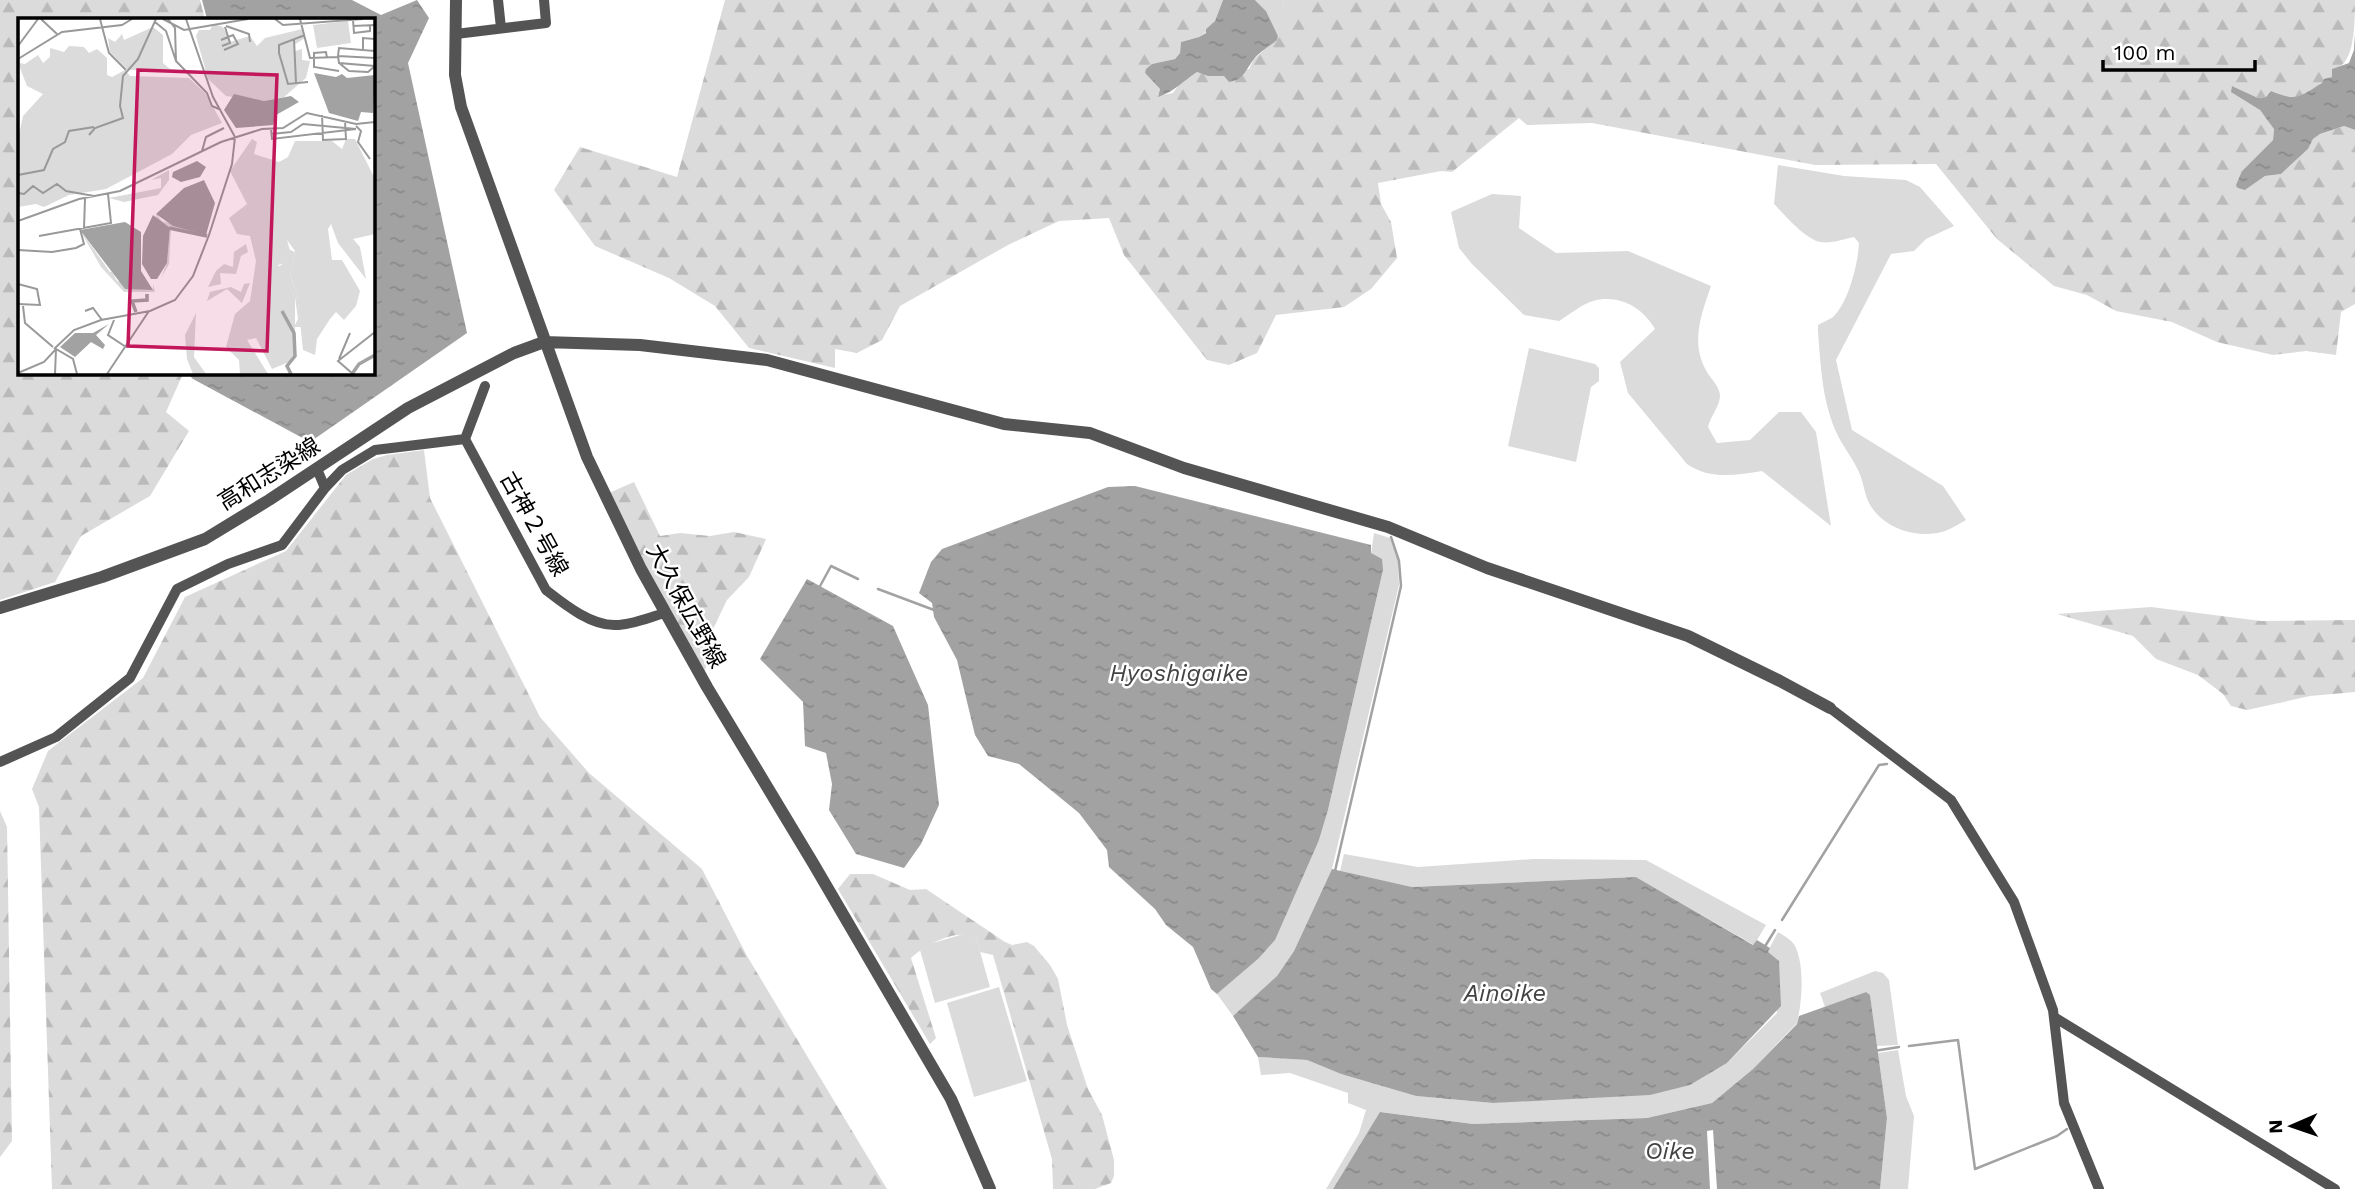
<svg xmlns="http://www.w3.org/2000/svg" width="2355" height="1189" viewBox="0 0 2355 1189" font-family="'Work Sans','Noto Sans JP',sans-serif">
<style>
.green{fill:#dbdbdb}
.forest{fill:url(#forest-firs)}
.water{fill:url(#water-ripples)}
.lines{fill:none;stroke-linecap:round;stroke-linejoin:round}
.stream{stroke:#a2a2a2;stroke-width:2.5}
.minor{stroke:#545454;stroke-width:10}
.tertiary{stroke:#545454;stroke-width:12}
.labels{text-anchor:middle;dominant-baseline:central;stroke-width:5;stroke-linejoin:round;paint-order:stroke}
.street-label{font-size:23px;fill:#000;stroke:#fff}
.water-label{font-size:24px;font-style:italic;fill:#434343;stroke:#fff}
.inset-river{fill:none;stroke:#a2a2a2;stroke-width:3.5}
.inset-road{fill:none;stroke:#999;stroke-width:2}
.view{fill:#c2185b;fill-opacity:0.15;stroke:#c2185b;stroke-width:3.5}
.inset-edge{fill:none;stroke:#000;stroke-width:3.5}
</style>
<defs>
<pattern id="forest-firs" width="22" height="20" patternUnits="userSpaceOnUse" patternTransform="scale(1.75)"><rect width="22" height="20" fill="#dbdbdb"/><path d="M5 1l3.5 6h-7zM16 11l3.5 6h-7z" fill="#bababa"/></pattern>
<pattern id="water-ripples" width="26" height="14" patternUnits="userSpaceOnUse" patternTransform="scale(1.75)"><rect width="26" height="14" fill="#a2a2a2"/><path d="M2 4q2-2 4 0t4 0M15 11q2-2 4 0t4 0" fill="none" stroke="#8a8a8a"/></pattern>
</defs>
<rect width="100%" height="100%" fill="#fff"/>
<path class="green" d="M1255,0H1282L1291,27L1277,40L1278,36L1266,11Z
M1778,165L1844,176L1906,180L1920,187L1954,226L1926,239L1914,251L1891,254L1836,360L1852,430L1943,486L1966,520C1957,525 1947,532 1937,533C1911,538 1879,525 1868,501C1864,491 1863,480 1858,470C1853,459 1845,449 1839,438C1822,404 1821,368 1818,332V325C1823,322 1829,320 1833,317C1849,302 1858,263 1859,243L1854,237C1844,239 1831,244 1821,242C1806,240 1784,214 1774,204Z
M1492,194L1521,196L1519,228L1556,253L1628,251L1711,286C1701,315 1690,344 1707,372C1711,379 1720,387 1720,396C1720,406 1710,417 1708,427L1717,443L1750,440L1779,412H1801L1816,432L1831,526L1762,471C1736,475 1710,480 1687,464L1628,393L1620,362L1655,329C1642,307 1619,294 1593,301C1582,304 1569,315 1559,321L1524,315L1472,264L1459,248L1451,212Z
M1529,348L1595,364L1599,368V381L1591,387L1576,462L1508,446Z
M1374,533L1390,538L1398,561L1399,585L1332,869L1294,951L1277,976L1233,1016L1217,994L1258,959L1319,840L1328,810L1383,570L1371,554Z
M1344,854L1418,867L1534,859L1646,860L1766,925L1754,945L1636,877L1412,887L1340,871Z
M1778,932C1784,936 1792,940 1795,946C1805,966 1802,1002 1797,1023L1753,1069L1712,1103L1647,1118L1473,1124L1381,1112L1333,1189H1326L1359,1133L1366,1110L1348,1103V1093L1290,1073L1261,1075L1258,1057L1307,1060L1341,1074L1416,1096L1493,1103L1690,1085L1727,1063L1777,1013L1768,951Z
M967,933L976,937L990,987L935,1003L920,950L926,945Z
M1875,971L1883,973L1889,980L1898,1045L1877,1046L1870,996L1866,992L1825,1007L1820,993Z
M999,987L1027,1081L974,1097L947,1003Z
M1898,1050L1906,1096L1914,1116L1908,1189H1880L1887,1118L1878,1053Z"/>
<path class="forest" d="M0,0H200L205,19H19V373H181L182,376L166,412L189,431L150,496L81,536L55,582L0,600Z
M725,0H1223L1215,21L1206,29V32L1199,37L1181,42L1180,53L1175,59L1152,64L1145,73L1160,89L1158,96L1173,93L1180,83L1197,72C1215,78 1230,74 1249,69L1254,59L1290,27L1282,0H2355C2355,20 2355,66 2335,68L2332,77L2297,98H2289L2271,91L2266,97L2258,98L2232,86L2260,110L2274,128L2273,140L2242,171L2245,190L2265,176L2281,174L2308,149L2313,139L2320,134L2344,126L2355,130V304L2341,312L2336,355L2306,351L2273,355L2217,342L2172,322L2116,311L2087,295L2054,286L1997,239L1936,164L1815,165L1592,123L1527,125L1519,118L1452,172L1441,171L1378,183L1381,204L1391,222L1397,258L1371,289L1344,307L1276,315L1257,353L1229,365L1207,360L1124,255L1109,218L1059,221L1008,245L900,306L882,340L857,353L835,349V368L749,348L715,306L669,278L595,246L554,190L580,147L677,177Z
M424,450L430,498L540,717L589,773L702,869L747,956L887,1189H52L39,807L32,789L48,751L143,678L185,597L286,551L346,475L373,459L387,455Z
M634,482L660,536L680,533L710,536L734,532L766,539L749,577L727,600L713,629L705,672L658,590L609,493Z
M2151,607L2261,621L2355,620V692L2310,696L2247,710L2231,706L2223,694L2198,675L2156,659L2133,636L2057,614Z
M0,811L7,827L12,1141L0,1157Z
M850,874H873L910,890L926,889L1005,942L1012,945L1027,942L1034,946L1050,965L1058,979L1067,1025L1088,1089L1102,1115L1114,1160V1176L1111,1183L1095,1189H1053L1052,1159L993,955L980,952L976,937C956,928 925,945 911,958L936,1038L930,1044L838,889Z"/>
<path class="water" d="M202,0H352L381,15L417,0L429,18L408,63L467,333L310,442L193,379L187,373H373V19H207Z
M1223,0H1255L1266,11L1278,36L1277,40C1270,46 1259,52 1254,59C1246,69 1244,80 1229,82L1224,76H1208L1197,72C1183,81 1174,92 1158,97L1160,89L1145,73L1146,69L1152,64L1175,59L1180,53L1181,42L1199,37L1206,33V29L1215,21Z
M2355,34V130L2344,126L2320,134L2313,139L2308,149L2281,174L2265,176L2245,190L2238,188L2236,185L2242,171L2273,140L2274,129L2260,110L2231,92L2232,86L2258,98L2266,97L2271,91C2298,102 2298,97 2322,83L2324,79L2332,77V69L2349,63L2354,50Z
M1135,486L1371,545V553L1382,559L1383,570L1328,810L1319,840L1275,940L1258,959L1217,994L1211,989L1193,947L1166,925L1155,909L1109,867L1107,850L1079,813L1019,764L988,756L975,735L957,660L934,617L932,603L919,593L931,562L942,549L1108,487Z
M807,579L893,626L928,705L939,805L921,844L904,868L856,854L829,810L832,784L826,753L805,746L803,702L760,659Z
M1332,869L1412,887L1636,877L1753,945L1757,940L1770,948L1768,952L1779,961L1781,1006L1727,1063L1690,1085L1650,1095L1493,1103L1416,1096L1341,1074L1307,1060L1258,1057L1233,1016L1277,976L1294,951Z
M1866,992L1870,995L1887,1118L1880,1189H1717L1713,1130L1707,1131L1710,1189H1333L1380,1112L1473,1124L1647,1118L1712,1103L1753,1069L1797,1024L1799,1016Z"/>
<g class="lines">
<path class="stream" d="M819,588L831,566L858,579
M878,589L934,610
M1335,871L1401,586L1399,561L1391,537
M1782,920L1879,765L1887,764
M1764,948L1775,930
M1909,1046L1958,1040L1975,1169L2057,1136L2067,1129
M1874,1051L1899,1047"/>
<path class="minor" d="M498,0L501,28
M456,34L546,23L544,0
M465,439L546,590C564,604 591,626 616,625C631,625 650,617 665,613
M325,488L342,470L375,450L465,439L485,386
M1830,708L1951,800L2014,902L2053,1010L2064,1103L2099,1189
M0,762L56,737L130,678L177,589L228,564L282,545L325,488L317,469
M2054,1017L2335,1189"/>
<path class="tertiary" d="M456,0L455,75L461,107L587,457L641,569L707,687L813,863L951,1099L990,1189
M0,608L102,577L205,539L269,500L408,408L514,353L544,342L640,345L767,360L1004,424L1090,433L1184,468L1388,527L1487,568L1688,636L1780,681L1830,708"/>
</g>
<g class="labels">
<g class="street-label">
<text transform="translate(269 474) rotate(-32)">高和志染線</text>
<text transform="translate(534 524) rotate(61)">古神２号線</text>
<text transform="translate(686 606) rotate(61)">大久保広野線</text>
</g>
<g class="water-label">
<text x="1179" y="673">Hyoshigaike</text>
<text x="1505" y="993">Ainoike</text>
<text x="1670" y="1151">Oike</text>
</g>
</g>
<g transform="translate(18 18)">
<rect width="357" height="357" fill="#fff"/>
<path d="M138,196L144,203L191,216L185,219L153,210L151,246L143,260L149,245L152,210L139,203ZM62,212L92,254L119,252L94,254L99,263L135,271V266L137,274H106L83,249ZM228,226L230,234L223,238L218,256L202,255L203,266L190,269L198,253L206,246L215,249L216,234ZM270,231L277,234L272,257L279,276L283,309H276L280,301L277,279L260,249L268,244ZM232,265L224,285L209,271L189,283L192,274L213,269L223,274L226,266Z" fill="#dbdbdb"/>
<path d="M330,3L333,25L299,30L295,7ZM195,6L205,9L212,24L232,18L239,28L247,20L284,11L287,20L276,27L277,33L284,31V42L292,43L288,60L266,79L246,83L208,78L190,61L178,18L181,12H192ZM135,9L145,17V45L152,51L167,52H110L92,34L90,20L97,24L104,16L106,22ZM51,28L66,29L71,35L79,31L89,40V57L94,59L107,52L112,58L171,60L188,76L204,105L173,117L154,136L88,171L51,177L26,189L18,186L0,189V121L5,98L25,76L9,68L0,45L7,46L20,37L25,45L32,39V30L46,34ZM234,121L239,124L236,136L261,144L270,139L277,123H314L324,131L328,121H337L357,161V216L335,221L342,229L348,261L320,225L313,206L310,211L314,242H324L342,273L338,288L326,302L318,294L312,301L299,321L297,337L285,332L279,276L272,257L277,233L269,222L273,236L268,245L260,247L277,279V334L271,344L254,351L238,320L229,322L250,356H222L221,342L208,329L217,296L232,283L238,243L232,218L219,216L211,200L229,186L212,153ZM151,152V162L140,177L106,184L91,180L143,170V160L133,162ZM178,295L176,339L188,356H175L169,341L167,317Z" fill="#dbdbdb"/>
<path d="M296,55L318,59L324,56L329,60L357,57L355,95L343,94L340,103L311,95ZM216,76L246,83L273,78L281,84L258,97L255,107L218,110L206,92ZM179,143L188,149L182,159L163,164L154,159L155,154ZM186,162L197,185L188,217L155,208L138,196L166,170ZM135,197L152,210L149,245L139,261H133L124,246L125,218ZM107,204L123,214V253L135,272L107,271L62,212ZM91,306L78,317L87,327L85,331L73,324L57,339L42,329L57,315H75Z" fill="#a2a2a2"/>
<path class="inset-river" d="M151,210L189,218M264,293L276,315L277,338L269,348L273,356M118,294L114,283L129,282V276M334,356L341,346L357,337"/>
<path class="inset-road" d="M23,1L39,16M82,1L91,35L108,52M145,1L166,12L230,1M150,1L157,10L158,43L189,75L194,88L203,92M257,1L265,7L345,1M282,1L292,40L320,39M335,2L336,15L352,13V8M137,4L148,13L158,43M208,8L231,16L232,24M335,8L357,7M287,17L261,27V35L270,66L290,64M276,21L278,65M203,22L215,17L220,26L206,32M0,28L20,1M204,28L212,25L207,9M345,32V20L357,21M357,33L321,30L320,38L321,45L357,48M320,38L357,40M309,40L308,34L296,35V49L321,53M0,41L44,14L104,7L114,1M321,45L331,53L350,54L357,48M304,97L305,122L328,121L327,103M338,108L343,113L340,124L352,141M253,110L254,121L338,111M253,116L273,114L285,106L338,111M71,117L77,110L105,100L102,88L105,58L120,41L138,1M184,133L188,119L206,110M0,157L26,152L35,131L47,124L51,113L76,109M0,175L6,176L15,168L25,175L39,166L48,173L76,178M0,203L61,181L102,173L203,124L244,111L265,110L289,95L338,106L357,104M66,210L67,181M21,218L93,205L90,176M0,232L34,234L58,230L66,226L62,211M0,266L19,271L22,287L0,286M5,288L7,305L35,329M67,293L75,290L84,302M96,302L90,317L108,329M36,331L56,312L83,302L132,293L157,282L175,258L191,217L214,146L217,119L195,79L168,1M321,341L332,315M0,355L26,344L38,331L55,341L59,356M37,356L38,331M89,356L131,293M335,356L320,343L357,314"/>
<path class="view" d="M120,52L259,57L249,333L110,328Z"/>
<rect width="357" height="357" class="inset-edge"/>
</g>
<g transform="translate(2292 1126) rotate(268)" stroke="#ffffff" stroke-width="5" paint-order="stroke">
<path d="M0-5L12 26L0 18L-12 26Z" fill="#000000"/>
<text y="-10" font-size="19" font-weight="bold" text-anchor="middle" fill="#000000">N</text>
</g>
<path d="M2103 60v10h152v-10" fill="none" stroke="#000000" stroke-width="3.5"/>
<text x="2114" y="60" font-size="21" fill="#000000" stroke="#ffffff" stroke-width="5" paint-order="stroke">100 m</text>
</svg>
